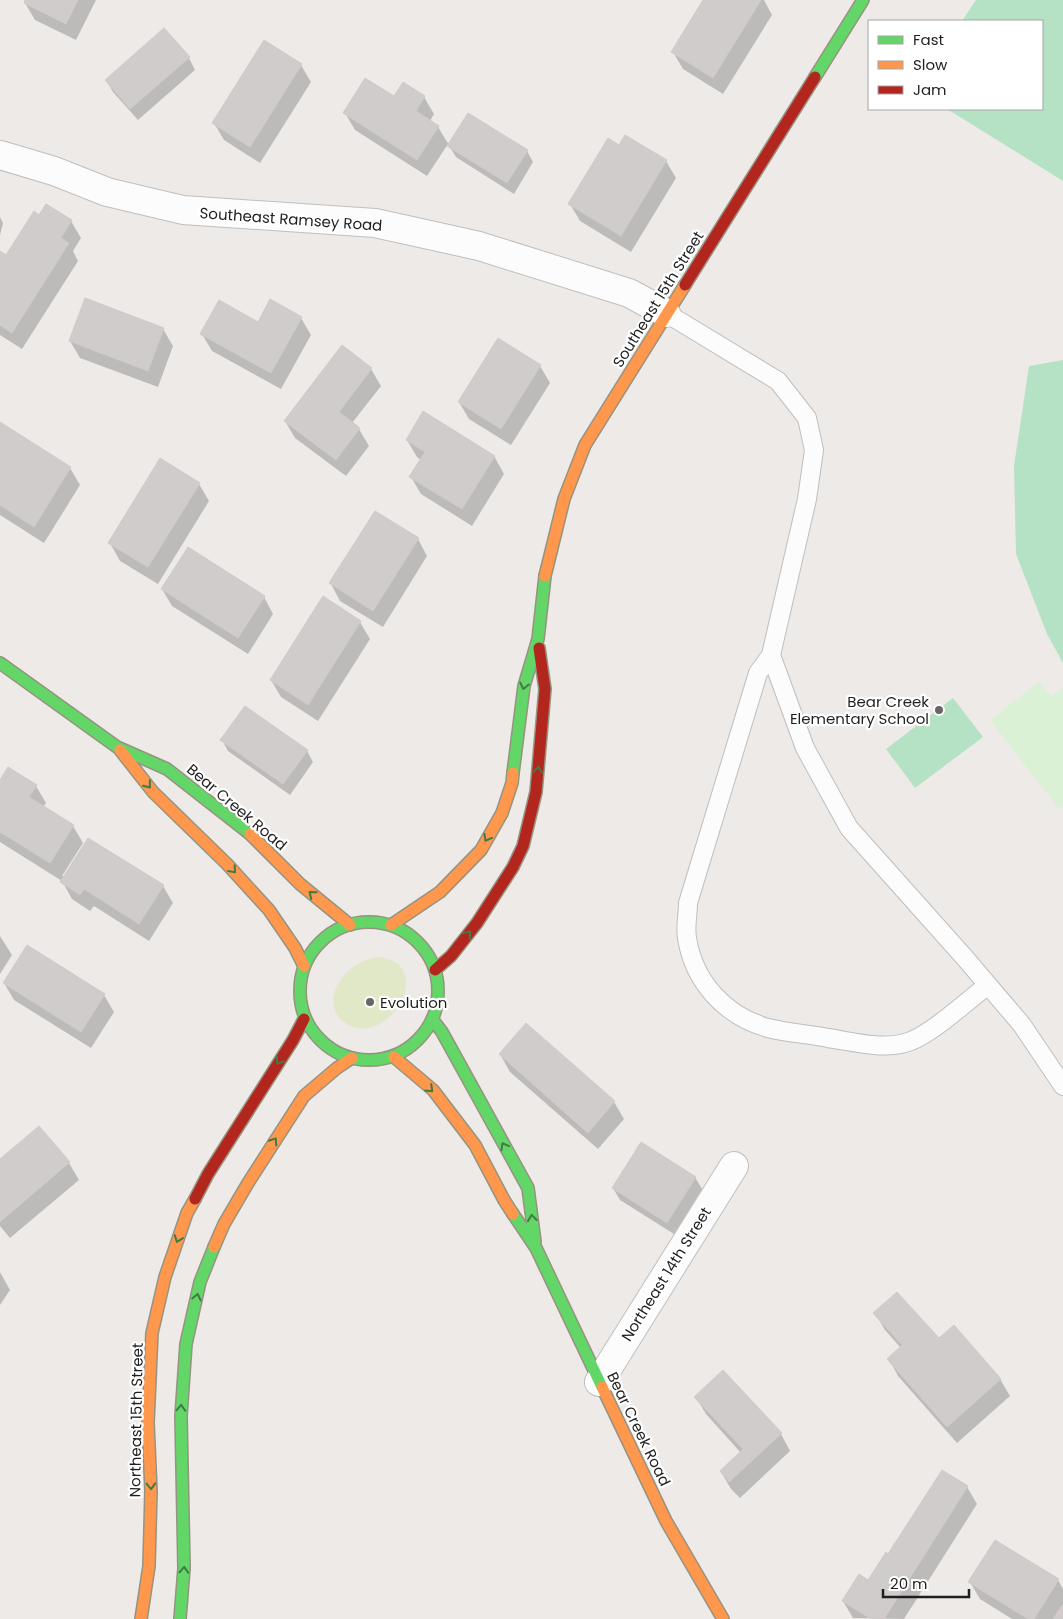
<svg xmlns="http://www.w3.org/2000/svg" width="1063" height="1619" viewBox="0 0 1063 1619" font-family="Poppins,sans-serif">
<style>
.grass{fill:#e1e8c8}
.park{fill:#dbf1d5}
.pitch{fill:#b5e2c4}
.shadow{fill:#0003}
.building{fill:#d0cccb;stroke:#d0cbc9}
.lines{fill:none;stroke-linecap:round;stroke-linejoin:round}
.lane-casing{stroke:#c0bfbe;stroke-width:20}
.street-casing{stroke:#c0bfbe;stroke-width:30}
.fast-casing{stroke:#979381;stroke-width:14}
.slow-casing{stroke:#979381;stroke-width:14}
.jam-casing{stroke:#979381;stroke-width:14}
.lane{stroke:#fcfcfc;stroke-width:18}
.street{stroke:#fcfcfc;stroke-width:28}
.fast{stroke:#63d668;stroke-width:11}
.slow{stroke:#ff974d;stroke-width:11}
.jam{stroke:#b3261e;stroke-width:11}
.oneway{stroke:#417a44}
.poi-dot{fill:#676665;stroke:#fff;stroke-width:2}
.labels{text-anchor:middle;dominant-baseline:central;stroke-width:4.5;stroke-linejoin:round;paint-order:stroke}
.street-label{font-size:15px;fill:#1f1f1f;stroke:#fff}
.poi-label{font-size:15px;fill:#1f1f1f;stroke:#fff;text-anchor:end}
</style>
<rect width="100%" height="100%" fill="#edeae8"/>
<path class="grass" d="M381,957C439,968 384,1052 344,1022C321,1005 339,974 359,963C366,959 373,958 381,957Z"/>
<path class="park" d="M1039,682L1051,696L1063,687V807L1060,810L990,720Z"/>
<path class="pitch" d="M976,0H1063V181L947,109H1042V21H962Z
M1063,360V663L1047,634L1016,554L1014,466L1029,366Z
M953,698L983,737L915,788L886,749Z"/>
<path class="shadow" d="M27,0H96L76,40L35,20L25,3Z
M705,0H764L772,15L723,94L683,69L673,52Z
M189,58L195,70L138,120L113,92L106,80Z
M301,65L311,82L260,163L224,140L214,123Z
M404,84L424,97L434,114L430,121L438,127L449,145L527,151L533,162L514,194L456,157L448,144L427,176L355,130L345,113L394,98Z
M626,136L666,161L676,178L631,252L580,221L570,204L619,147Z
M0,217L3,223L0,235Z
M71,221L81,238L73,251L78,261L22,349L0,335V253L7,257Z
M301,318L311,335L281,389L212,351L202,334Z
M163,329L173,346L158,387L80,358L70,341Z
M540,366L550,383L511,445L469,419L459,402Z
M371,369L381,386L352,423L359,429L369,446L346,476L295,438L285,421Z
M0,423L70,468L80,485L44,543L0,515Z
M407,440L494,456L504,474L472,526L421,494L411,477L421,460L417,457Z
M199,484L209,501L158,584L120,561L110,543Z
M418,539L427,556L383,627L340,601L331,584Z
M162,589L264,597L273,614L248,654L172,606Z
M323,598L360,622L370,639L318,721L281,697L271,680Z
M222,740L307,751L313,762L290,795L228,751Z
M0,782L36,786L46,803L43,807L73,826L83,843L62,876L163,886L173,903L149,941L94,906L90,911L72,899L62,881L0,842Z
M0,936L12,955L0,974Z
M4,983L104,995L114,1012L91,1048L14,1000Z
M526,1025L614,1102L624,1119L598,1149L510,1072L500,1054Z
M39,1127L69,1163L79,1180L10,1238L0,1226V1160Z
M695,1177L702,1189L674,1234L620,1200L613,1188Z
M0,1272L10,1290L0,1305Z
M875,1313L939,1340L1000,1379L1010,1396L957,1443L898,1376L889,1359L901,1348L885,1330Z
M696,1397L781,1434L790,1451L740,1498L731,1489L721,1472L741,1453L706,1414Z
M967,1487L977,1504L904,1619L853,1618L843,1601L868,1582L889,1556Z
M1058,1580L1063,1589V1619H1012L980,1599L970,1582Z"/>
<path class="building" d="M25,0H78L66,24L24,3Z
M703,0H761L713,78L671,52Z
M164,28L190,57L130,109L105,80Z
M264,40L302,64L250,147L212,123Z
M365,78L394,96L403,82L425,96L416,111L439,126L417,160L343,113Z
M468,113L528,150L507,183L447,146Z
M625,135L667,160L621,236L568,204L608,138L619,145Z
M46,204L72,220L61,238L69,243L12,333L0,325V251L6,255L34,211L39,215Z
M85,298L164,328L148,371L69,341Z
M270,299L302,317L271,373L200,334L219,300L258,322Z
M498,338L541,365L501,429L458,402Z
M342,345L372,368L339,412L360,428L336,460L284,421Z
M423,411L495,456L462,509L409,477L425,452L406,440Z
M0,422L71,467L34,527L0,505Z
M160,458L200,483L148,567L108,543Z
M375,511L419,538L373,611L329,583Z
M188,547L265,596L238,638L161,589Z
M323,596L361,621L308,705L270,680Z
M245,706L308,750L283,784L220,740Z
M8,767L37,785L29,797L74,825L50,863L0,832V780Z
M88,838L164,885L139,924L84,889L80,895L60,882Z
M27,945L105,994L81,1032L3,983Z
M526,1023L615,1101L588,1133L499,1054Z
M39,1126L70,1162L0,1222V1159Z
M641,1142L696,1177L667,1223L612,1188Z
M897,1292L939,1338L954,1325L1001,1379L947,1427L887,1359L902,1345L873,1313Z
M723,1370L782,1433L729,1482L720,1471L743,1449L694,1397Z
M942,1470L968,1486L884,1619H871L842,1601L859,1574L868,1580L886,1552L888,1554Z
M995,1540L1059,1579L1034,1619H1028L968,1582Z
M1063,1604V1619H1053Z"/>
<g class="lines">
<g class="lane-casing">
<path id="lane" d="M666,313L778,381L807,418L814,450L807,499L771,655L805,748L849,828L965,958L1022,1025L1063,1086
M771,655L758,673L688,903C688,914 685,927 687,938C694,982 725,1016 768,1028C787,1033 809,1034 828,1038C855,1042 885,1051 911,1041C935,1031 967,1001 988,985"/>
</g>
<g class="street-casing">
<path id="street" d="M0,155L54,171L107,192L183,210L375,223L479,246L629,293L666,313
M599,1382L734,1166"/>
</g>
<g class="fast-casing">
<path id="fast" d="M815,77L863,0
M0,663L117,747L167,769L250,834
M513,773L524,686L538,639L545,576
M300 991a69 69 0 1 1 138 0a69 69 0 1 1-138 0Z
M433,1020L442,1032L528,1188L535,1242
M513,1214L536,1248L602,1387
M180,1619L184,1568L181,1416L186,1344L200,1282L214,1247"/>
</g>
<g class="slow-casing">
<path id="slow" d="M545,576L564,499L585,445L685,285
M120,750L153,792L227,864L269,910L295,948L304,966
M250,834L300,884L350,925
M391,925L440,892L481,850L502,813L512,783L513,773
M394,1057L433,1090L475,1145L504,1200L513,1214
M214,1247L224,1224L248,1183L304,1096L337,1068L352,1058
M602,1387L666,1521L723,1619
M141,1619L149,1566L151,1491L148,1423L152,1333L165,1277L187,1213L195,1199"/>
</g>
<g class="jam-casing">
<path id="jam" d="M685,285L815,77
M435,970L451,956L477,923L513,867L523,846L536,792L545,689L539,648
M195,1199L208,1174L293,1040L304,1019"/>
</g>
<use href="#lane" class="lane"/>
<use href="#street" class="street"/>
<use href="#fast" class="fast"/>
<use href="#slow" class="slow"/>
<use href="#jam" class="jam"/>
</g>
<defs><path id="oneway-chevron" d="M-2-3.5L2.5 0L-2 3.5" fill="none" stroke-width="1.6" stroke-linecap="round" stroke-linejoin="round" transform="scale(1.25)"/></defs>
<g class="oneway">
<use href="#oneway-chevron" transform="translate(524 686) rotate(102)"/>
<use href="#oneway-chevron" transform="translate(538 770) rotate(-85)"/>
<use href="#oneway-chevron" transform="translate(148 785) rotate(51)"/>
<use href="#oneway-chevron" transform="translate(487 838) rotate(119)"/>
<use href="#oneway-chevron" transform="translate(233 870) rotate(48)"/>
<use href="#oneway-chevron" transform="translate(312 894) rotate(-141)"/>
<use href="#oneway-chevron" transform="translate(468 934) rotate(-52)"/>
<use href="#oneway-chevron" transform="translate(279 1061) rotate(124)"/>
<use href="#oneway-chevron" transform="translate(430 1089) rotate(44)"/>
<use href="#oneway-chevron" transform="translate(274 1141) rotate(-57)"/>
<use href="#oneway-chevron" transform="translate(504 1146) rotate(-119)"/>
<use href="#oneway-chevron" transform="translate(532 1218) rotate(-97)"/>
<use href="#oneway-chevron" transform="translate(178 1239) rotate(110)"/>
<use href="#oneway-chevron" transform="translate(197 1297) rotate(-77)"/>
<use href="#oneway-chevron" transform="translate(181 1408) rotate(-87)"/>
<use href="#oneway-chevron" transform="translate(151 1486) rotate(88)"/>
<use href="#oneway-chevron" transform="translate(184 1570) rotate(-87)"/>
</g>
<g class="poi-dot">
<circle cx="939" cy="710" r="5"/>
<circle cx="370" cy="1002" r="5"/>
</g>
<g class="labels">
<g class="street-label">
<text transform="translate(291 219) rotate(4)">Southeast Ramsey Road</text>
<text transform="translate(658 299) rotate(-58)">Southeast 15th Street</text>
<text transform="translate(237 807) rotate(40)">Bear Creek Road</text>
<text transform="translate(666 1274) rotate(-58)">Northeast 14th Street</text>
<text transform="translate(136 1420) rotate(-89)">Northeast 15th Street</text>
<text transform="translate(639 1429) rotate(64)">Bear Creek Road</text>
</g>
<g class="poi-label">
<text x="929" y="701">Bear Creek<tspan x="929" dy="17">Elementary School</tspan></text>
<text x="380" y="1002" text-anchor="start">Evolution</text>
</g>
</g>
<rect x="868" y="20" width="175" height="90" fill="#ffffff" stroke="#a5a5a5"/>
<rect x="878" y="36" width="25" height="8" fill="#63d668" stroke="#a5a5a5"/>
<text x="913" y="45" font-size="15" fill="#1f1f1f">Fast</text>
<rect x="878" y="61" width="25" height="8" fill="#ff974d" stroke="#a5a5a5"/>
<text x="913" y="70" font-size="15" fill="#1f1f1f">Slow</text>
<rect x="878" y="86" width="25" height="8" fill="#b3261e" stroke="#a5a5a5"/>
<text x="913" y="95" font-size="15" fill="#1f1f1f">Jam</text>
<path d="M883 1589v8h86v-8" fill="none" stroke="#1f1f1f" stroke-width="2.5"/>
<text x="890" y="1589" font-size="15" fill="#1f1f1f" stroke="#ffffff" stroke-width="4" paint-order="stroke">20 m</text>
</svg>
